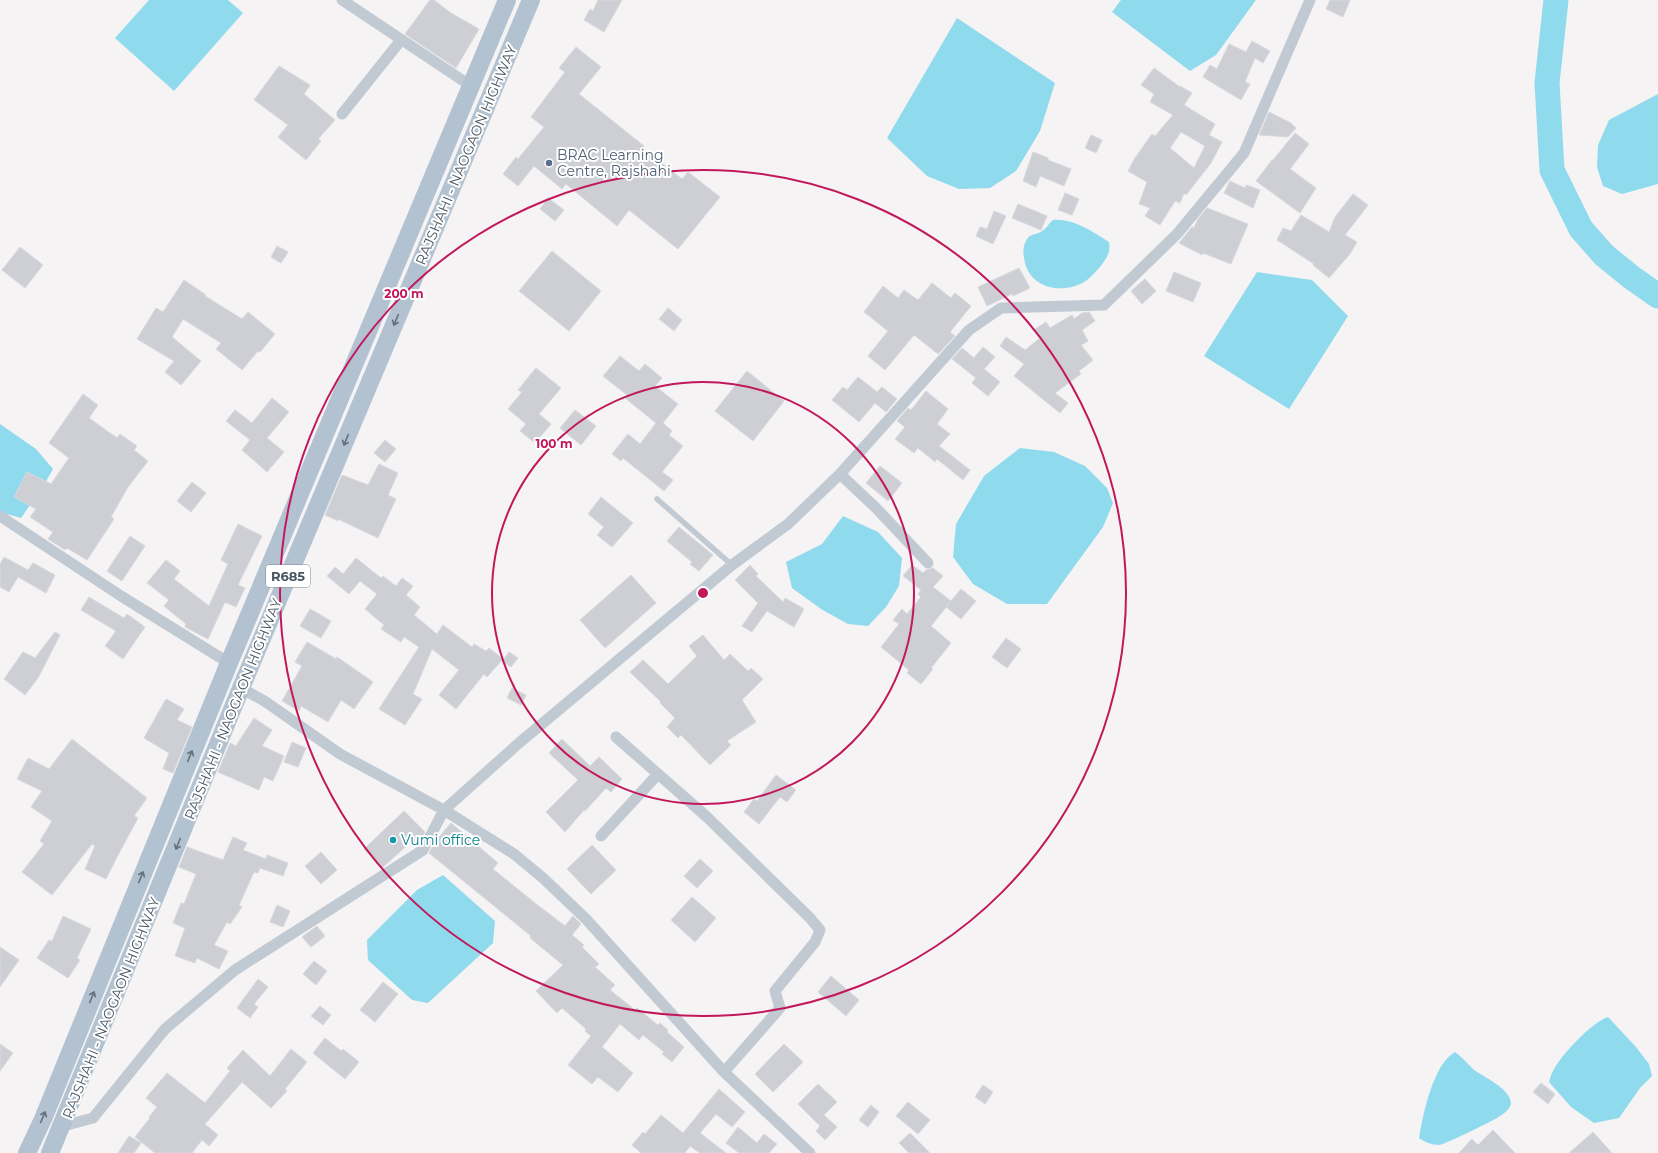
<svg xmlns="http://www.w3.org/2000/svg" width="1658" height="1153" viewBox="0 0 1658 1153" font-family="Montserrat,sans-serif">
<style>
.water{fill:#90daee}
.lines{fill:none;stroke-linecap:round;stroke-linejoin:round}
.river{stroke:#90daee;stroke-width:25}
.building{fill:#cdcfd5;stroke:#d7d9de;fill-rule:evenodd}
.lane{stroke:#c1cad2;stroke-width:5.5}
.street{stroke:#c1cad2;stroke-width:11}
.primary{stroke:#b3c2d1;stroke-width:18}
.oneway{stroke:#64717d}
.ring{fill:none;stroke:#c2185b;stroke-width:2}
.service-dot{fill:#5c6f8a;stroke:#fff;stroke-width:1.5}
.culture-dot{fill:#0f9aa8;stroke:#fff;stroke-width:1.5}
.labels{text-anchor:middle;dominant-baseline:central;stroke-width:4;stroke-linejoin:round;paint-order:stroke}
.shield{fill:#fff;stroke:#808990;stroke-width:1}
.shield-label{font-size:13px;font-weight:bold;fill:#4a5661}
.street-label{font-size:14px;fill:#4a5661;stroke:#fff}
.service-label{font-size:14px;fill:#4e5e75;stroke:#fff;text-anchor:start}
.culture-label{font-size:14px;fill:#0d838f;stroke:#fff;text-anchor:start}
.centre{fill:#c2185b;stroke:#fff;stroke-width:2}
.ring-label{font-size:12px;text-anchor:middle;font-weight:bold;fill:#c2185b;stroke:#fff;stroke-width:4;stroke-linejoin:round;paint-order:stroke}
</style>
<rect width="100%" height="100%" fill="#f5f3f3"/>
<path class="water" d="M149,0H228L243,13L174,91L115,38Z
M1121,0H1256L1216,55L1190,71L1112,12Z
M957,18L1055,83L1040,131L1016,171L990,188L959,189L927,176L887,138Z
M1658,94V184L1622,194L1603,186L1597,167L1598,145L1609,120Z
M1053,220C1073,218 1093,232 1109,242C1111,253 1106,259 1100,267C1096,271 1092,276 1087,280C1066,295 1032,290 1025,263C1023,254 1022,247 1027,239C1031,233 1037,235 1042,231C1047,228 1049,223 1053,220Z
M1257,272L1312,280L1348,316L1289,409L1204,356Z
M0,424L36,449L53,469L44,485L21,518L0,512Z
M1020,448L1054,452L1085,466L1107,488L1113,503L1103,527L1047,604H1007L973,584L953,557L956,524L984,476Z
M843,516L878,532L902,558L899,586L886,607L868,626L848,624L821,609L792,588L786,562L822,544Z
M443,875L495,921L493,943L428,1003L412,1000L368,960L367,940L417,890Z
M1608,1017L1636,1047L1649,1064L1652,1076L1640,1088L1619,1118L1594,1123L1571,1107L1549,1082C1550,1079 1551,1074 1553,1071C1560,1056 1592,1022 1608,1017Z
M1455,1052C1462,1057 1467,1063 1473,1069C1483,1077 1510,1088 1511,1103C1511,1109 1502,1115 1497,1118C1490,1122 1444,1145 1439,1145C1431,1145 1425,1142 1419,1138C1423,1115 1433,1064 1455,1052Z"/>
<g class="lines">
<path class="river" d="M1556,0L1547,83L1552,170L1581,229L1604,255L1631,277L1658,296"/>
</g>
<path class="building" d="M430,0H434L451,13L479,29L456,68L405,34Z
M598,0H622L604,32L584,20L590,9L593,11Z
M1330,0H1350L1343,17L1326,9Z
M1252,41L1270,51L1263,63L1255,58L1245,82L1250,84L1241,100L1203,77L1210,65L1217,69L1229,44L1246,52Z
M576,47L601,67L579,94L644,146L643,148L682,179L688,172L720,197L678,249L629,210L617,226L566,184L562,189L534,166L518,186L503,174L516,157L518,159L544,127L531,117L565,72L559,68Z
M279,66L310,85L304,94L335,120L318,139L321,141L306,160L278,137L288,125L254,100Z
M1154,68L1180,87V86L1192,93L1184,105L1215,124L1209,135L1222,142L1211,163L1186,195L1184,193L1180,203L1175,201L1160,225L1145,216L1150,208L1139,204L1147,182L1128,171L1135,158L1152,134L1155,136L1173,115L1150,102L1154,94L1141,85ZM1181,132L1205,146L1194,168L1170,148Z
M1269,112L1291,123L1296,128L1288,137L1259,135Z
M1295,133L1309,144L1290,169L1316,188L1300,213L1256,181L1272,160H1273Z
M1091,135L1102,140L1096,153L1085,148Z
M1033,152L1048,158V160L1071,169L1064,186L1040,176L1036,187L1023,181Z
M1230,181L1245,188L1246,185L1260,190L1253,208L1224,193Z
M1065,193L1079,199L1072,215L1058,210Z
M1353,194L1368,205L1345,235L1357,242L1350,254L1329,278L1313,265L1314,264L1277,240L1283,228L1291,231L1301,215L1329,232L1335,217Z
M548,198L564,210L555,221L540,209Z
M1018,204L1047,216L1041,230L1012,218Z
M1207,208L1248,224L1231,264L1203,253L1202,255L1179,243L1192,227L1194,228L1198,219Z
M994,211L1006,216L993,244L976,236L980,227L987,229Z
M277,246L288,252L281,263L271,257Z
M20,247L43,265L25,288L2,270Z
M552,251L601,291L569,331L519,291Z
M1019,268L1030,288L1013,296L1012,294L987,306L978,287Z
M1174,272L1201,283L1193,302L1166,291Z
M1145,279L1156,291L1142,304L1131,291Z
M184,280L206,295L205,296L242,319L248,312L275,334L260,352L258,351L242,370L216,349L221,343L183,319L172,337L201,361L181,385L165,372L174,361L137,339L156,308L163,312Z
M932,283L951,298L955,293L971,306L950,332L955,336L938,354L914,335L885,370L868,356L888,331L864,312L883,286L898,298L904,290L918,300Z
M668,308L682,320L674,331L659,319Z
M1089,312L1095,321L1082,330L1088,341L1081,345L1093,360L1079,371L1081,374L1055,393L1068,403L1060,413L1014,376L1024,364L1000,346L1006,337L1025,350L1040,338L1035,329L1046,322L1050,328L1072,315L1074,319L1082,313Z
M983,347L995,357L984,369L1000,382L988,396L972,383L976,378L952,359L962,348L974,358Z
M620,356L639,371L645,364L662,378L655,386L678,404L663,423L672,431L669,435L683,446L662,472L673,480L664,491L623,458L621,461L612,454L628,434L640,444L656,423L625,398L627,395L603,376Z
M536,368L561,388L539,414L551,424L535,443L520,431L526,424L508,409L522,392L518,390Z
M747,371L784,401L753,441L715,411Z
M858,377L877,392L882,387L897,399L886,412L875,403L859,422L832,400L843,387L847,390Z
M926,391L948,409L937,424L950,434L939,446L970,470L963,480L937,459L935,462L918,448L914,453L895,439L905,427L897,421L908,408L911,410Z
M83,394L98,405L89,418L117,438L120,434L137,446L134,450L148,461L128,487L111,517L114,519L87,560L67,548L65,550L48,539L53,532L30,517L36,509L14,497L27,472L51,484L69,458L49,443Z
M272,398L289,412L267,438L284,452L267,472L242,450L250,440L226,421L235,410L252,423Z
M575,410L596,426L581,445L560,428Z
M385,440L396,449L385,462L374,453Z
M379,464L398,473L388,495L396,499L378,538L338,519V521L325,515L342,475L368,485Z
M880,466L902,483L888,501L866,483Z
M192,482L206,493L191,512L177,501Z
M601,497L633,523L612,547L597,535L604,527L588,514Z
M238,524L262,536L238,585L245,588L236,607L225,602L208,639L185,627L186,624L164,606L169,600L147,583L166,560L180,571L174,579L209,606L228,564L221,560Z
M679,527L713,555L699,571L690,564L692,562L667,541Z
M130,536L145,546L122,581L107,571Z
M4,557L28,570L33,563L55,575L46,593L18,577L9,592L0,587V564Z
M356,558L381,578L383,576L396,586L402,578L413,586L406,595L420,607L414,615L437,634L443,625L472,647L474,644L486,651L489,648L503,659L487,677L484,674L456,709L439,695L459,670L432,649L413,694L422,699L405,725L379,709L419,647L404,637L401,642L381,629L384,625L365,609L377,594L360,581L349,594L327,576L335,567L343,574Z
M750,565L758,574L756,576L783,602L785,598L804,609L794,627L767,611L752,632L742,626L758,603L735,580Z
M912,565L923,573L926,570L933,568L943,576L933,587L951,601L931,626L951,643L931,668L933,669L921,684L907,673L909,670L881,647L899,624L893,620L902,609L907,614L921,597L918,594L921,590L903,576Z
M631,575L656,603L605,648L580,620Z
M961,589L976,601L961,619L946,607Z
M89,597L124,618L127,614L145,627L123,659L105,646L116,631L81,610Z
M310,609L331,621L321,638L300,626Z
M55,632L60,635L38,678L25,695L4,679L23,652L35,658Z
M703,635L724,660L730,654L748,671L751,668L763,679L742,700L756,722L727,741L731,745L710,765L681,735L678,738L667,727L675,718L660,703L661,702L630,672L643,660L668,684L697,656L689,646Z
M1006,638L1021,649L1007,668L992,657Z
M307,642L336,659L337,657L373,682L354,709L341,700L328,722L301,706L299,711L282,701L302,666L295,662Z
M509,652L518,658L511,667L502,661Z
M512,688L526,695L521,705L507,698Z
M166,699L184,709L177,720L192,727L173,773L163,769L169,753L144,738Z
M254,718L272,730L262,746L284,756L273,781L264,777L259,790L218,772L230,743L236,746Z
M72,739L147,798L134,816L138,818L117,857L106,879L85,869L95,846L92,844L52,895L22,872L44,844L40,841L52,821L31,807L42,791L17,779L28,758L49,769Z
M562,739L590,766L599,757L622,779L611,792L606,788L585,811L584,810L565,832L546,812L578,780L549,753Z
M292,742L306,748L298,767L284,762Z
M776,775L796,790L787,802L780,797L759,824L744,812L754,799L757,801Z
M404,811L425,832L418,844L413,840L382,868L364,849Z
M451,823L498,863L493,869L535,903L565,926L573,916L581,924L572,935L584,945L582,947L599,964L595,967L615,985L610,990L635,1010L637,1008L658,1025L660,1023L668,1030L667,1032L684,1047L672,1062L662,1054L664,1052L643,1035L639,1040L620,1024L602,1047L633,1073L618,1092L598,1077L592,1084L568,1065L591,1036L585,1031L586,1029L562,1008L557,1013L536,991L563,965L530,938L531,936L429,853L435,842Z
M233,837L247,843L243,850L266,859L267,855L288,863L283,876L260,868L258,873L254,872L239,905L242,907L230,924L227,922L214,945L228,951L219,969L197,958L195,963L175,956L185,928L173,923L181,903L184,904L196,874L179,867L187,847L223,860Z
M592,845L616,870L591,894L567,869Z
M321,852L337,870L321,884L305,866Z
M700,859L713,871L697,888L684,876Z
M692,897L716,918L695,942L671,920Z
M277,905L290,911L283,927L270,922Z
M63,916L91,929L77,958L80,960L68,978L37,958L49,940L52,941Z
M317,926L325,936L311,947L302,937Z
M0,947L19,960L0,987Z
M314,961L327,971L316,985L303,974Z
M831,976L859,1000L846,1016L818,992Z
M258,979L268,987L254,1004L258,1007L250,1018L237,1008Z
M383,982L398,994L375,1022L360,1010Z
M320,1006L331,1015L323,1025L311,1016Z
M325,1038L341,1051L343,1049L359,1062L345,1079L313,1053Z
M0,1044L13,1053L0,1071Z
M784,1044L803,1062L773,1092L755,1074Z
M291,1049L307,1062L285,1089L287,1091L271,1108L242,1082L205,1124L218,1135L209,1146L202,1140L192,1153H155L135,1137L150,1118L149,1117L157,1107L146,1098L167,1073L205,1103L230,1071L227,1068L243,1050L270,1076Z
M1541,1083L1555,1094L1548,1104L1533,1092Z
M818,1084L837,1102L824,1115L837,1127L825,1140L816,1131L820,1126L798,1104Z
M983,1085L993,1092L985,1104L975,1097Z
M719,1089L745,1112L732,1127L716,1114L700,1133L726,1153H700L690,1146L685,1153H641L632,1145L643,1132L645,1134L661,1115L683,1133Z
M908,1102L930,1120L918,1134L896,1116Z
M871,1105L879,1112L868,1127L859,1120Z
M738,1127L757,1143L764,1134L777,1144L769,1153H739L726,1143Z
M1493,1130L1515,1153H1459L1472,1139L1478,1145Z
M1593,1132L1612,1153H1569Z
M910,1133L930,1153H909L899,1143Z
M129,1136L141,1143L134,1153H118Z"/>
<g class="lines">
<path class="lane" d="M657,499L732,565"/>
<path class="street" d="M342,0L471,86
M342,114L401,40
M840,474L876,508L928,563
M0,516L121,596L229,663
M241,688L266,702L340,754L444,810L514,854L543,878L586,919L724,1072L810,1153
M616,737L707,817L810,918L820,930L815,942L775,991L780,1008L724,1072
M601,836L658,774
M63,1126L93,1118L165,1029L235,970L423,850L444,810L519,743L732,565L788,524L840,474L969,330L1001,308L1104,305L1177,234L1244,153L1310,0"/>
<path class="primary" d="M27,1153L43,1119L229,663L507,0
M50,1153L241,688L531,0"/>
</g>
<defs><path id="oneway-shaft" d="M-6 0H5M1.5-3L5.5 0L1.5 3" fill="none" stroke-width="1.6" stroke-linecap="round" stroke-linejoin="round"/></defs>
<g class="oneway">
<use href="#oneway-shaft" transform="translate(396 320) rotate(113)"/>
<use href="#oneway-shaft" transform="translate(346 440) rotate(113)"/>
<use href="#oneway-shaft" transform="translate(190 756) rotate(-68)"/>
<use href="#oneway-shaft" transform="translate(178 844) rotate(112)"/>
<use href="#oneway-shaft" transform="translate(141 877) rotate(-68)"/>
<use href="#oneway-shaft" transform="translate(92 997) rotate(-68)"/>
<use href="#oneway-shaft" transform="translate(43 1117) rotate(-67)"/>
</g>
<g class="ring">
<circle cx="703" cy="593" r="211"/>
<circle cx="703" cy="593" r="423"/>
</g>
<circle class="service-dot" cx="549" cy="163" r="4"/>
<circle class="culture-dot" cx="393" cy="840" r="4"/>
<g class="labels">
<rect class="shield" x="266" y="565" width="44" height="22" rx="3"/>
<g class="shield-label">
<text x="288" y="576">R685</text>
</g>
<g class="street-label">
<text transform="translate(466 155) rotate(-67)">RAJSHAHI - NAOGAON HIGHWAY</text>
<text transform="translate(233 709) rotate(-68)">RAJSHAHI - NAOGAON HIGHWAY</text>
<text transform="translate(111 1008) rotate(-68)">RAJSHAHI - NAOGAON HIGHWAY</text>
</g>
<g class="service-label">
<text x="557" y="155">BRAC Learning<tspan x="557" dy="16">Centre, Rajshahi</tspan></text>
</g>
<g class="culture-label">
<text x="401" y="840">Vumi office</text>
</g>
</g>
<circle cx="703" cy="593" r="6" class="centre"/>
<g class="ring-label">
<text x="404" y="298">200 m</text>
<text x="554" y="448">100 m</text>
</g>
</svg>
